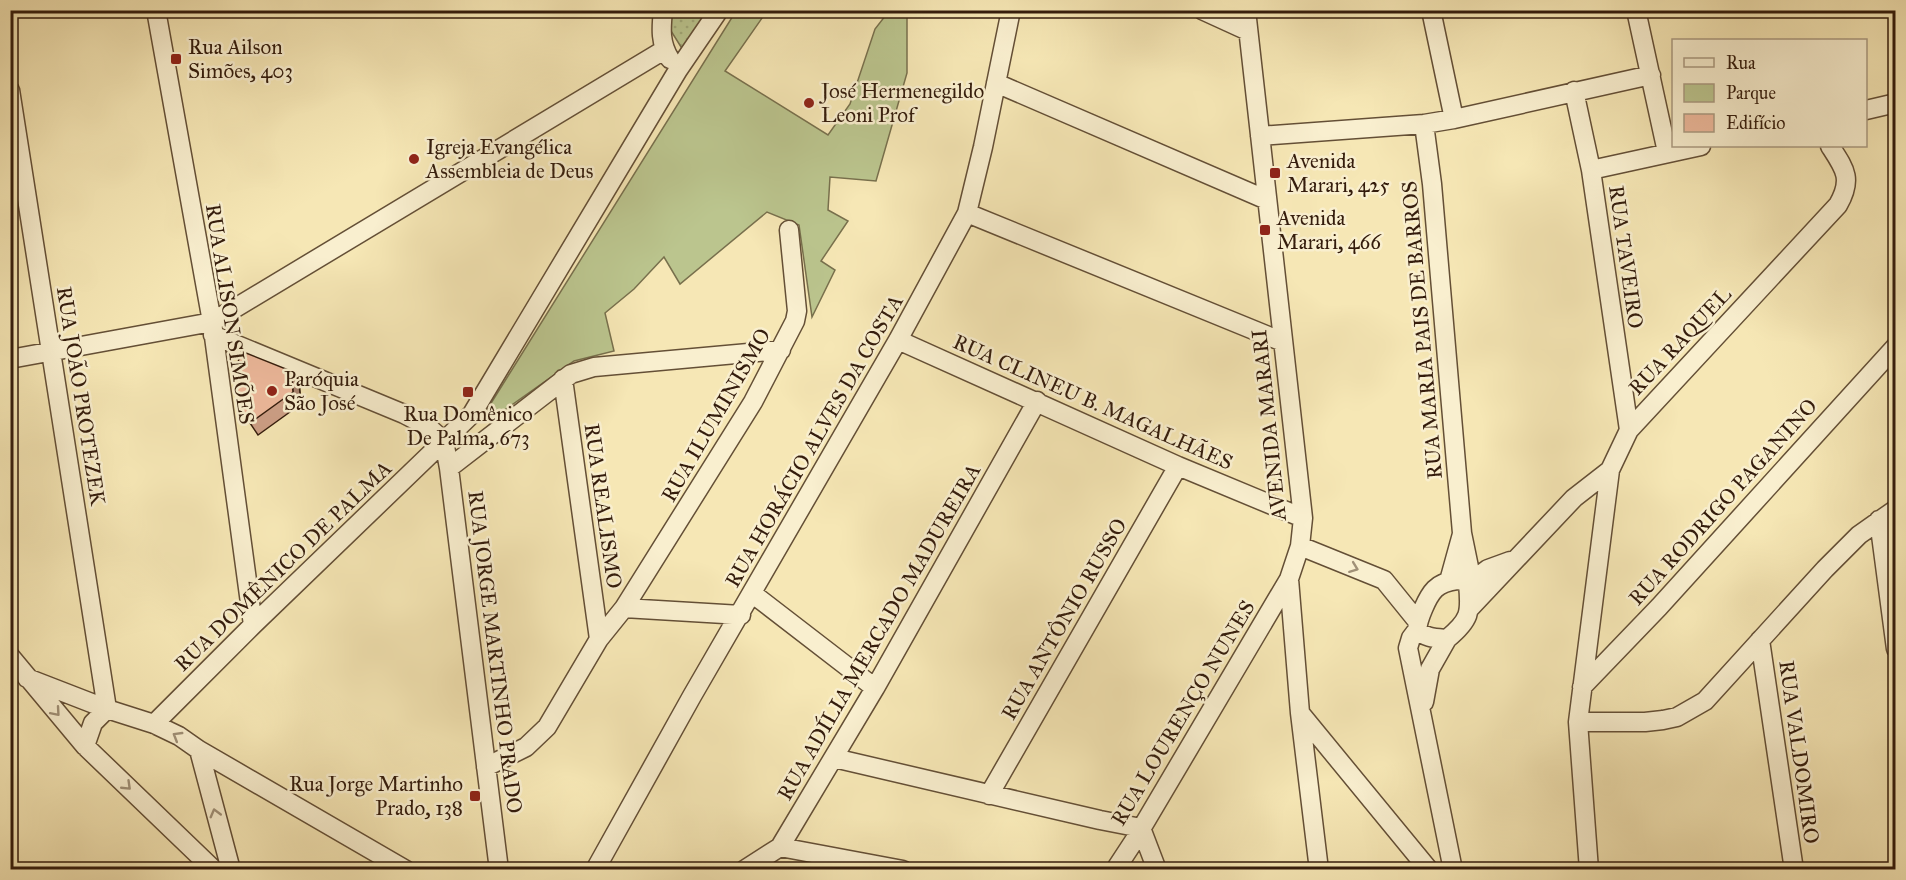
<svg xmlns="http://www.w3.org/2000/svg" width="1906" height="880" viewBox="0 0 1906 880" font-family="'IM FELL Great Primer',serif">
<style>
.green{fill:#bbc58e;stroke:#78704d;stroke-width:1.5}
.park{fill:url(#park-dots);stroke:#78704d;stroke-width:1.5}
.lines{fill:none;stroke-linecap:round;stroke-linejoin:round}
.minor-casing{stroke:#644f36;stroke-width:21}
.minor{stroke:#f9efcf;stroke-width:18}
.wall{fill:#cd9f86;stroke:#341c0c;stroke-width:1.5}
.shaded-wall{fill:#a7826d;stroke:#341c0c;stroke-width:1.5}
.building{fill:#eeb99c;stroke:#341c0c;stroke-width:1.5}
.oneway{stroke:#a09077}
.poi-dot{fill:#8f2418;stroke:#f9efcf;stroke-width:2}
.labels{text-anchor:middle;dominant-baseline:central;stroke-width:5;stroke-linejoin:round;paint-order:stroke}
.poi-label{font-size:21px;fill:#341c0c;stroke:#f9efcf;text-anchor:start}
.street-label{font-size:21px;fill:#341c0c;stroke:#f9efcf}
</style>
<defs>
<pattern id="park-dots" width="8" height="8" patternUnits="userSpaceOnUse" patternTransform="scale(1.5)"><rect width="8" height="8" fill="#bbc58e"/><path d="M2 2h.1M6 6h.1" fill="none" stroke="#a1a979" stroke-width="1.8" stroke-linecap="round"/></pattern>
</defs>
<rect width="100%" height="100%" fill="#f6e7b5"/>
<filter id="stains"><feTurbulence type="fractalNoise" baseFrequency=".00333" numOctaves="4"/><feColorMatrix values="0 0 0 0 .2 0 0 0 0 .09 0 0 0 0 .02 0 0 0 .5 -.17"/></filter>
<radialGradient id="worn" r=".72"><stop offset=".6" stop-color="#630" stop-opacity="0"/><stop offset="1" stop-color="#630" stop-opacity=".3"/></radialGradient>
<path class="green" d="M736,11H767L725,71L828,135L850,104L875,29L889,11H907V73L876,181L830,177L828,210L848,221L821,261L835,270L812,317L799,225L767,212L680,284L664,257L634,289L605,313L614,351L574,361L489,421L483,416Z"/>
<path class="park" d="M669,11H709L683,50L671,31Z"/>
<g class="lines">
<g class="minor-casing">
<path id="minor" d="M156,10L212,322L253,625
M663,10C661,29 660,43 670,59
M1202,10L1248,31
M1246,10L1303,518L1300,546L1289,579L1300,713L1319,870
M1431,10L1454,119
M1636,10L1667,152
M996,83L1267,200
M10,90L107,709
M1574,91L1591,170L1629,430
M1866,110L1896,103
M1424,124L1432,184L1462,533L1469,567L1465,581
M1260,136L1424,124L1454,119L1651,75
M1591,170L1701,146
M967,213L1283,342
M213,335L404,414L427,426L444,441
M898,340L1178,466L1303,518
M10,359L212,322L664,50
M563,379L599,639
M444,441L449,468L499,870
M449,468L571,374L594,367L781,350
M1879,520L1896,649
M1300,546L1384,580L1418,622
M1457,580L1465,581L1468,584C1471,613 1470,620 1447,639C1436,638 1425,638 1417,630C1418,619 1427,597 1435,589C1440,584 1450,581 1457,580Z
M1449,581L1462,534
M1468,584L1488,569L1510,561
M753,594L875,688
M624,608L753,402L795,321L797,311L789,230
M1470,608L1574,498L1610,470L1629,430L1838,205C1853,179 1845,169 1830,146
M1417,630L1411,638L1408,648L1453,870
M1760,640L1794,870
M10,656L85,746L214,870
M27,678L107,709L154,724L179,736L199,750L406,870
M1582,687L1659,607L1896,346
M1424,702L1430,669L1447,639
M1300,713L1429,870
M1578,722H1645L1663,720L1677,717L1705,701L1825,569L1859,535L1896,509
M154,724L253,625L472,414L678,70L719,10
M85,746L93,723L107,709
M199,750L231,870
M834,758L1100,820L1141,828L1157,870
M486,767L526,747L547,727L599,639L624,608L741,615
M989,795L1178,466
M780,847L903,870
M595,870L692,696L898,340L967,213L983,147L1011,10
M744,870L780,847L875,688L1037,401
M1115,870L1134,841L1289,579
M1589,870L1578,722L1610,470"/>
</g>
<use href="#minor" class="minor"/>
</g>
<path class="wall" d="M291,371L299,383L301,404L258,435L250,423Z"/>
<path class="shaded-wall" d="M291,371L299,383L301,404L293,392Z"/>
<path class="building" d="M241,351L291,371L293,392L250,423L240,406L235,389L236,370Z"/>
<defs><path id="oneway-chevron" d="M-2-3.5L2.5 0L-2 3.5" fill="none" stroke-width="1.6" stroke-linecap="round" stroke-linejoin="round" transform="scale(1.5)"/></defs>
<g class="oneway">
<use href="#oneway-chevron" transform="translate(1354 568) rotate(21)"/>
<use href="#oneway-chevron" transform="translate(56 712) rotate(49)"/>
<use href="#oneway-chevron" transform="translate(177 736) rotate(-149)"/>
<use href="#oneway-chevron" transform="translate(127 786) rotate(44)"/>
<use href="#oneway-chevron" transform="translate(215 813) rotate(-105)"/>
</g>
<g class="poi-dot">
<rect x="170" y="53" width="12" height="12" rx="3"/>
<circle cx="809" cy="103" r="6"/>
<circle cx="414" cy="159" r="6"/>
<rect x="1269" y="167" width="12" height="12" rx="3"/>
<rect x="1259" y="224" width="12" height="12" rx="3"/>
<circle cx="272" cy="391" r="6"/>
<rect x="462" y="386" width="12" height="12" rx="3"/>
<rect x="469" y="790" width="12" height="12" rx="3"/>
</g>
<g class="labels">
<g class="poi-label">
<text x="188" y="47">Rua Ailson<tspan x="188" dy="24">Simões, 403</tspan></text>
<text x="821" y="91">José Hermenegildo<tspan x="821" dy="24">Leoni Prof</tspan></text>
<text x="426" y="147">Igreja Evangélica<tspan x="426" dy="24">Assembleia de Deus</tspan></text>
<text x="1287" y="161">Avenida<tspan x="1287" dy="24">Marari, 425</tspan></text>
<text x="1277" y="218">Avenida<tspan x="1277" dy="24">Marari, 466</tspan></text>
<text x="284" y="379">Paróquia<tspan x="284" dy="24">São José</tspan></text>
<text x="468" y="414" text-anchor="middle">Rua Domênico<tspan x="468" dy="24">De Palma, 673</tspan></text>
<text x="463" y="784" text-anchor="end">Rua Jorge Martinho<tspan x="463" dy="24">Prado, 138</tspan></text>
</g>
<g class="street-label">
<text transform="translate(1626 257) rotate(82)">RUA TAVEIRO</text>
<text transform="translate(230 314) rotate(81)">RUA ALISON SIMÕES</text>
<text transform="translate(1422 330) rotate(-95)">RUA MARIA PAIS DE BARROS</text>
<text transform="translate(1680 341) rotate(-47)">RUA RAQUEL</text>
<text transform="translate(81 396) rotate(81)">RUA JOÃO PROTEZEK</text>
<text transform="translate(1093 402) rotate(24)">RUA CLINEU B. MAGALHÃES</text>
<text transform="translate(716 415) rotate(-60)">RUA ILUMINISMO</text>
<text transform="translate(1269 425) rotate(-96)">AVENIDA MARARI</text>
<text transform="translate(814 441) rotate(-60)">RUA HORÁCIO ALVES DA COSTA</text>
<text transform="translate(1723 502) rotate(-48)">RUA RODRIGO PAGANINO</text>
<text transform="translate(603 506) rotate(82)">RUA REALISMO</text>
<text transform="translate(283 566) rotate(-44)">RUA DOMÊNICO DE PALMA</text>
<text transform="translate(1064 619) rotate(-60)">RUA ANTÔNIO RUSSO</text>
<text transform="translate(879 632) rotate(-60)">RUA ADÍLIA MERCADO MADUREIRA</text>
<text transform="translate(495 652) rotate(83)">RUA JORGE MARTINHO PRADO</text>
<text transform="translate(1183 713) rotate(-59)">RUA LOURENÇO NUNES</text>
<text transform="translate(1799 752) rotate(82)">RUA VALDOMIRO</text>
</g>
</g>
<rect width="1906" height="880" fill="none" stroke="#f6e7b5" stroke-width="36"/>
<rect x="12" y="12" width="1882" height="856" fill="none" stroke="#341c0c" stroke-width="3"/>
<rect x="18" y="18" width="1870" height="844" fill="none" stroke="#341c0c" stroke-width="1.5"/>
<rect x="1672" y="39" width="195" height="108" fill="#f9efcf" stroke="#aa9b81" stroke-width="1.5"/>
<rect x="1684" y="58" width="30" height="9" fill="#f9efcf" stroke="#aa9b81" stroke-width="1.5"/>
<text x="1726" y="69" font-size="18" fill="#341c0c">Rua</text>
<rect x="1684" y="84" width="30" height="18" fill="#bbc58e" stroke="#aa9b81" stroke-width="1.5"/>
<text x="1726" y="99" font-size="18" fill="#341c0c">Parque</text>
<rect x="1684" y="114" width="30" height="18" fill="#eeb99c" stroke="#aa9b81" stroke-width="1.5"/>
<text x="1726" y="129" font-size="18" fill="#341c0c">Edifício</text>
<rect width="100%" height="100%" filter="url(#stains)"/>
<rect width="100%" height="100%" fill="url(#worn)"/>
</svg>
